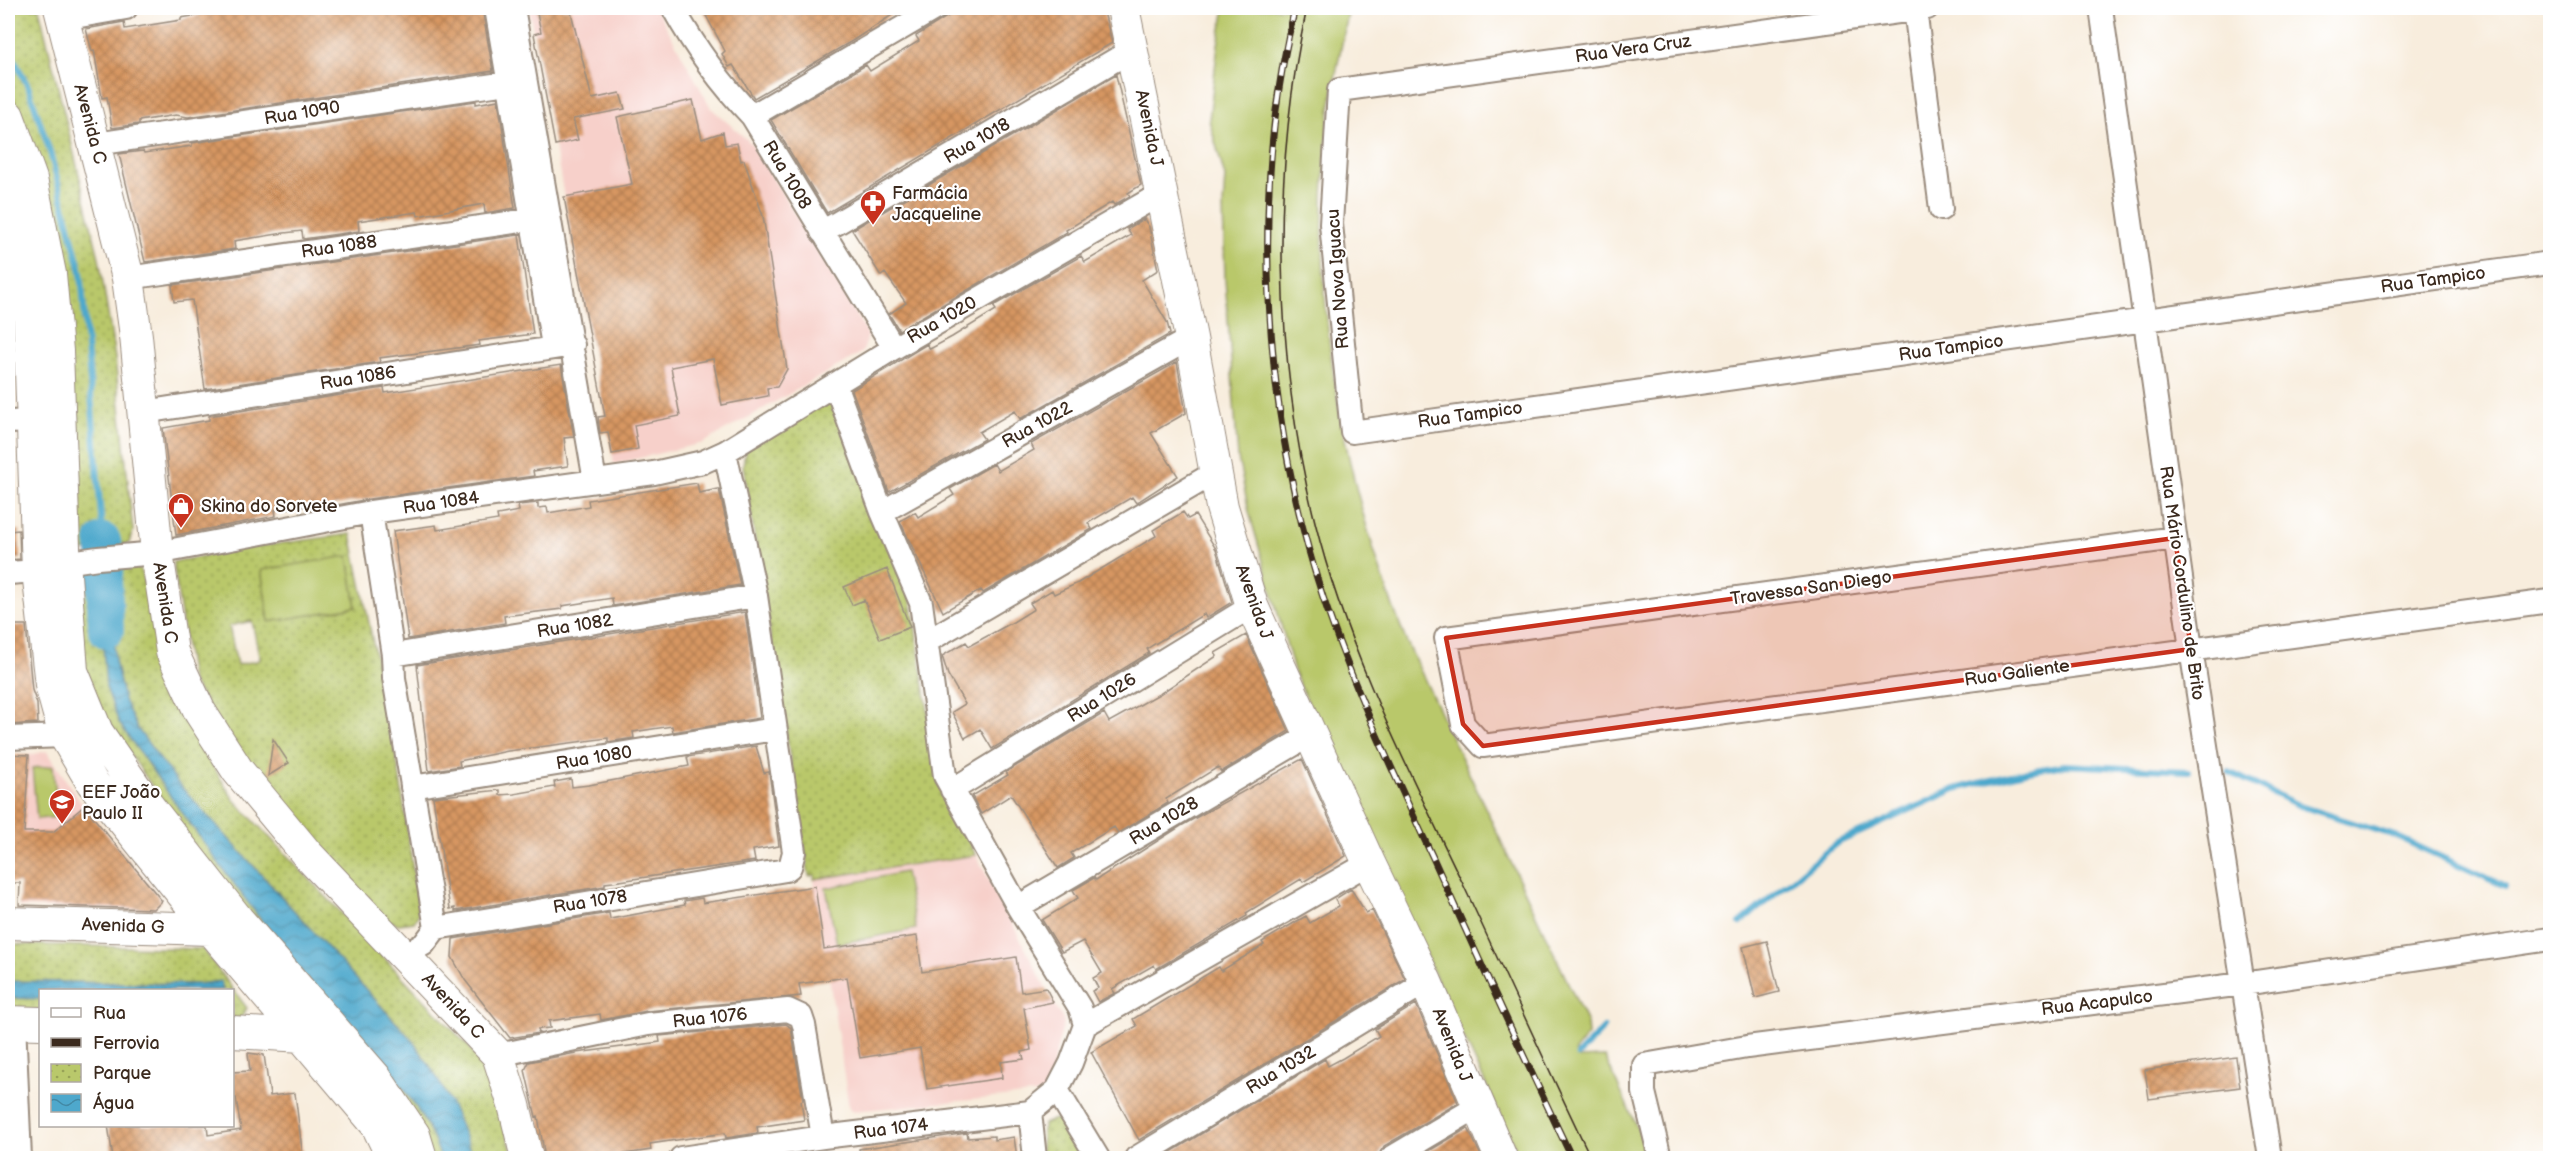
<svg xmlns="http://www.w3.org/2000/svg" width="2558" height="1166" viewBox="0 0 2558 1166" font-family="'Balsamiq Sans',sans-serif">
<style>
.built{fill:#f7d0ca}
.grass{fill:#b9c86b;stroke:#7a7944;stroke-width:1.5}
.park{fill:url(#park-dots);stroke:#7a7944;stroke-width:1.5;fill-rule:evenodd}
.water{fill:url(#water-waves);stroke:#446975;stroke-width:1.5}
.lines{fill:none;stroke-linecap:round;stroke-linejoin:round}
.stream{stroke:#4ea8cc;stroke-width:6}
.river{stroke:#4ea8cc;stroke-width:36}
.building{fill:url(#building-cross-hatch)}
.street-casing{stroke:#9a8c7e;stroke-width:26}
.secondary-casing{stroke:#9a8c7e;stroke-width:34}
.street{stroke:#fff;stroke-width:22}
.secondary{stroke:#fff;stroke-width:32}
.tram{stroke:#3b2a1e;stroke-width:1.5}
.rail-casing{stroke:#3b2a1e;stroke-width:7}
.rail{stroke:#fff;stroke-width:4.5;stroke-dasharray:14;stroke-linecap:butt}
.marked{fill:#c8321e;fill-opacity:0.2;stroke:#c8321e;stroke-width:4.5;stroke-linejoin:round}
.labels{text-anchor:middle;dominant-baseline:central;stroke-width:4.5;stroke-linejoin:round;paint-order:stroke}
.street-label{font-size:18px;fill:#3b2a1e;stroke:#fff}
.poi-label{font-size:18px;fill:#3b2a1e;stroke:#fff;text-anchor:start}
</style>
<defs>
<pattern id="park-dots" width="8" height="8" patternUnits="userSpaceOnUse" patternTransform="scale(1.5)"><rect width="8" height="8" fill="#b9c86b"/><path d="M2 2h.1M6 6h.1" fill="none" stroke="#98a357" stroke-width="1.8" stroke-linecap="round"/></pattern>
<pattern id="water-waves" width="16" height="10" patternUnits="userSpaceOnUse" patternTransform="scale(1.5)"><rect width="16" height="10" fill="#4ea8cc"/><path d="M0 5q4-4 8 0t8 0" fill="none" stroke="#4289a5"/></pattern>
<pattern id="building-cross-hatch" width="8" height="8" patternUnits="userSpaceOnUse" patternTransform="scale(1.5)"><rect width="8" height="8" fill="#d79762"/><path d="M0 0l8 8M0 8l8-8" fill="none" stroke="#b07b50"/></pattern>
</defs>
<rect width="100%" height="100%" fill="#fff"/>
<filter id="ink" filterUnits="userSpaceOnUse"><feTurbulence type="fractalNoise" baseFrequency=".0167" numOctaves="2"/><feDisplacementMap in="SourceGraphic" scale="12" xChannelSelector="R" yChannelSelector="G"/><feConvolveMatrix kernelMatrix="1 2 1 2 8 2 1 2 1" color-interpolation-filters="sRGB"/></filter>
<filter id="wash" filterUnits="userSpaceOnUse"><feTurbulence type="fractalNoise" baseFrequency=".008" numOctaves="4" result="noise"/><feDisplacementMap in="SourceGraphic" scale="24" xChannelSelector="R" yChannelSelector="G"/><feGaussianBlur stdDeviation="1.35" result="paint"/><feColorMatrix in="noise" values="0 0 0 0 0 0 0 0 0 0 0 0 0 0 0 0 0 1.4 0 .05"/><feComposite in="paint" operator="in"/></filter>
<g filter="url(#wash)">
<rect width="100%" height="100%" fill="#f8eddd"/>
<path class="built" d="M529,8H656L711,108L752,144L868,335L863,352L703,443L614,464Z
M47,751L79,800L162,901L154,910L19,907L29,755Z
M976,855L1064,1022L1045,1093L853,1111L849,1108L814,879Z"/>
<path class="grass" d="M1225,8H1349C1343,42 1334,76 1330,111C1307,289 1339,472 1405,638L1587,1023L1588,1035L1575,1051L1578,1058L1605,1057L1651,1158H1520L1295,674L1249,512L1238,458L1225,279L1223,206L1225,177L1209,120L1218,44Z
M348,555L356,607L269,622L261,570Z
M53,766L58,817L37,819L32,768Z
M905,872L916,929L837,944L826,888Z"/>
<path class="park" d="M8,8H39L99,258L115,358L133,531L129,543L119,548L79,551L8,104Z
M830,400L910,593L939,785L976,855L814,879L815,875L809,876L743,465L746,448Z
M351,534L399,772L419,913L414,922L399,924L383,921L270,800L191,680L173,562L239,549ZM348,556L356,607L269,622L261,570ZM252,621L260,660L237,665L229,626Z
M132,557L142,573L159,657L175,706L234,800L469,1047L491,1081L514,1158H426L252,930L98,708L83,669L75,580L81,568Z
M8,944L203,949L247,1008L239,1021H233L232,990H40V1016L8,1014Z
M1055,1119L1067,1120L1092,1158H1040L1043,1124Z"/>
<path class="water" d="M98,580L110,581L115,660L124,700L137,728L177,782L412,1040C441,1079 457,1113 473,1158H441C417,1087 358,1041 311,984C244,901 180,811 119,723L106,687Z
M8,981L198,984L221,981L223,990H40V999L8,998Z"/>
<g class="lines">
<path class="stream" d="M8,48L28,86L50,152L81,272L103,541
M2229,772L2300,806L2395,836L2505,886
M1740,923L1837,843L1955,789L2028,771L2065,765L2188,771
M1578,1055L1604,1028"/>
<path class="river" d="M103,541L107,561L104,580L106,630"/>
</g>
<g id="blocks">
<path class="building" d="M198,8H482L493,71L188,117L176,115L139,121V124L112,128L107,97L102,98L94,50L92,51L86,29L124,22L125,29L181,20V18L199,15Z
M536,8H570L592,99L620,93L625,109L573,119L578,140L555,145L534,34L541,32Z
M702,8H903L852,41L754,98L733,65L729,67L722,54L725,51Z
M961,8H1103L1112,43L827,213L771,120L866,65L870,71L919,41L916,36Z
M1116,75L1141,185L1128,193L1130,196L1114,205L1112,202L1066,230L1067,232L899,330L889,314L906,303L885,273L881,276L852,230Z
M498,100L515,208L485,213L484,204L418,216L417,212L358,221L359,231L303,239L302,231L284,233L234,241L235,249L145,262L119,154L143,151L144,153L192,146V143L476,101V104Z
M693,100L702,139L723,132L725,145L737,143L741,161L744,160L763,216L787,369L777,387L767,388L768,396L722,405L713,359L671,367L680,416L634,425L638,449L612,454L608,432L600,433L598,417L605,416L564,197L632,184L617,117Z
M1144,219L1149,227L1158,270L1142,280L1167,322L1170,334L1020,419L1015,411L979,432L984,439L889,492L852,390L927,344L930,349L952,337L996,310L993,306L1081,256L1085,262L1131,235L1127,229Z
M519,235L533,334L479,341L480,345L379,358L380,362L205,389L192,300L174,302L172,285Z
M1177,362L1186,413L1151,433L1178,476L1136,503L1132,497L1088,523L1092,529L983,593L981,590L943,612L900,521L915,512L918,517L954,495L950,489L994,464L998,471L1034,450L1031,444Z
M561,365L574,437L564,438L568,466L533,471L534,476L369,499L310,510L309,506L275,510L276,516L176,535L163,428L209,420V416L384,388L385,393Z
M697,483L699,493L719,489L740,585L613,606L612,598L562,606V609L504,616L505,623L408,639L393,531L436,525L437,530L498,520L497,515L519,511L518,505L538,503V508L547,507L548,513L572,509L589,506L588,500Z
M1183,512L1188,519L1195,515L1216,549L1232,602L1206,618L1204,614L1153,645L1147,649L1149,653L992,749L980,729L965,738L952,712L965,704L948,675L942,656L966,642L969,646L1013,622L1034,609L1030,603L1052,590L1054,594L1078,583L1156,536L1153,530Z
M19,530L20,559L8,560V531Z
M887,569L910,627L880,639L864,600L852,605L844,587Z
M745,612L760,718L673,732L672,726L633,732L634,738L608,742V738L508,751L459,761L460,766L429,771L417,665Z
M8,625H26L32,690L37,704L38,723L8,725Z
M1246,635L1289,731L1221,772L1218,767L1166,799L1168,803L1118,833L1114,827L1071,853L1074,858L1058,868L1011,795L981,814L972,796L1008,775L1006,772L1104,713L1109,722L1161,693L1217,656L1215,653Z
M273,739L289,763L268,776Z
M756,746L764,773L769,772L779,846L753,850L755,861L613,882L605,883V886L455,911V908L450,909L433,797L500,790V795L514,794L555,787L554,782L571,779L572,787L589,785L689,766L687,757Z
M8,754L29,755L24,832H53L84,806L162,901L154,909L19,905L20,883H8Z
M1302,759L1346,856L1303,882L1301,879L1246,913L1247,916L1156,969L1154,965L1112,989L1115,993L1098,1002L1092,991L1098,988L1093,978L1102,973L1083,941L1062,952L1042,920L1078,898L1073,890L1094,878L1096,880L1181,826Z
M815,886L824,949L917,936L922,972L1016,957L1021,992L1046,988L1053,1002L1024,1008L1031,1050L1022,1052L1024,1059L1001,1062L1002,1078L927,1089L920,1048L860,1058L847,977L799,984L801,996L647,1011L601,1020L600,1014L549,1021L550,1028L538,1029L539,1033L510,1038L465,980L452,957L453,939L609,913L610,919L685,905L684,901L702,898L703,903Z
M1351,889L1366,913L1372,910L1405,979L1139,1140L1091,1052L1137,1026L1133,1019L1219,967L1221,971L1264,945L1262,942L1294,923L1306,916L1310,923L1339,906L1335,899Z
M1767,941L1779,992L1755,998L1743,947Z
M1416,1004L1458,1103L1384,1146L1378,1158H1161L1325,1059L1328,1066L1343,1058L1379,1036L1375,1029Z
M786,1024L791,1028L803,1100L801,1101L804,1120L757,1127L758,1133L726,1138L725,1133L650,1144L651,1150L612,1156V1158H545L538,1116L536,1117L525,1070L529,1062L576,1053L660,1042L659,1036Z
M248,1053L264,1055L270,1096L295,1093L303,1158H113L108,1125H207L208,1135L241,1130L236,1098H232V1072L250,1071Z
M2236,1057L2240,1087L2149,1099L2145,1070Z
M1468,1128L1482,1158H1417Z
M967,1133L968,1138L994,1136V1140L1014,1137L1017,1158H860L859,1149Z"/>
</g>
</g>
<g filter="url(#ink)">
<use href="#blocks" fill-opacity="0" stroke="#9a8c7e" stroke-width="1.5"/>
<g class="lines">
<g class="street-casing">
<path id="street" d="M496,8L553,346
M513,8L595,481
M673,8C695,48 719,82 752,116L894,348
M1927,8L1339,90L1331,224L1352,432L2550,263
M2101,8L2191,649L2270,1158
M1915,9L1941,209
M63,19L126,8
M752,116L936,8
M96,144L507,83
M822,232L1132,50
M128,278L549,217
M144,412L573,345
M8,422L34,421
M371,512L393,655L394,678L436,928
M882,512L1191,338
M2175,538L1446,638L1463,724L1483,746L2550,601
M8,573L38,571L64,563L98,558L157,553L371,512L654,473L703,462L725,452L894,348L1162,193
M926,642L1216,472
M393,655L756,596
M8,738L65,736
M412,787L775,729
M952,790L1252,606
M1018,907L1310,735
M405,955L424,944L436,928L786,870L790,867L794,852L756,596L725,452
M14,1022L20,1158
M1085,1025L1369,863
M498,1055L648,1024L788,1010L801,1016L804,1025L823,1137
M1057,1090L1098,1158
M1030,1112L1035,1158
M681,1158L823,1137L1030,1112L1057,1090L1071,1063L1085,1025L1080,1008L1018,907L945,776L921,603L882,512L835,384
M1136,1158L1426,982
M1391,1158L1477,1107
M1660,1158L1644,1092V1065L1747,1047L2243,984L2550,939"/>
</g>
<g class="secondary-casing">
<path id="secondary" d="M60,8L128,278L136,336L157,553L172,652L200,712L238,771L307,854L498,1055L514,1105L527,1158
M1123,8L1191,338L1222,507L1252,606L1369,863L1426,982L1501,1158
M8,116L31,179L50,274L57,351L65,575L72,671L97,732L148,806L238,920L375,1077L414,1135L421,1158
M8,193L29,312L38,571L51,685L65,736L92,782L211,929L377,1125L393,1158
M8,923L211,929L226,924
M8,1022L40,1023
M232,1032L303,1036L316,1033"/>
</g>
<use href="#street" class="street"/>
<use href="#secondary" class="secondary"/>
<path class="tram" d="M1307,8C1271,172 1274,358 1315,522C1346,648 1406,765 1462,882C1505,974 1547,1067 1591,1158"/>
<g class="rail-casing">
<path id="rail" d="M1295,8C1249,194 1263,415 1323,597C1353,687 1394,774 1434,860C1479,960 1525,1060 1572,1158"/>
</g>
<use href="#rail" class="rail"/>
</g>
</g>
<path class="marked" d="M2175,538L2191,649L1483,746L1463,724L1446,638Z"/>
<defs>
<g id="pharmacy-pin" transform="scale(1.35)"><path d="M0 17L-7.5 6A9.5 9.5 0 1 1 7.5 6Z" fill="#c8321e" stroke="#fff"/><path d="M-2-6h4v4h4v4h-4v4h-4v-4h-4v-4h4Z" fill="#fff"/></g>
<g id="shop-pin" transform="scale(1.35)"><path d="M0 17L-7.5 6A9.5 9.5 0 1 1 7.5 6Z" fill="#c8321e" stroke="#fff"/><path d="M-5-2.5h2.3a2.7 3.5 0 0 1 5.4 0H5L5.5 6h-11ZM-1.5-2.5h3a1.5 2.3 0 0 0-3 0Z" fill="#fff"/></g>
<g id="school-pin" transform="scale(1.35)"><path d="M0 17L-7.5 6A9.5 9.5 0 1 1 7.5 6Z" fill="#c8321e" stroke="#fff"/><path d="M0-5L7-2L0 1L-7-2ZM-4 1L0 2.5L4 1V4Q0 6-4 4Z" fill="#fff"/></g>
</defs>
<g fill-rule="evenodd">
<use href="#pharmacy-pin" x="873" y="203"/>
<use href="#shop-pin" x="181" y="506"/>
<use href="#school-pin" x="62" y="802"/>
</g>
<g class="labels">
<g class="street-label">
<text transform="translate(1633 49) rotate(-8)">Rua Vera Cruz</text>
<text transform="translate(302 113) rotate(-9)">Rua 1090</text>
<text transform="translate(90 124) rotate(75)">Avenida C</text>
<text transform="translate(1149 128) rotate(78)">Avenida J</text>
<text transform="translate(977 141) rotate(-30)">Rua 1018</text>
<text transform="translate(787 175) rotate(59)">Rua 1008</text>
<text transform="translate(339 247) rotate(-8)">Rua 1088</text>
<text transform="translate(1338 279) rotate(-94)">Rua Nova Iguacu</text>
<text transform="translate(2433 280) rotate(-8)">Rua Tampico</text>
<text transform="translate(942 320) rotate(-30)">Rua 1020</text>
<text transform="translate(1951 348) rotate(-8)">Rua Tampico</text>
<text transform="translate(358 378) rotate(-9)">Rua 1086</text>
<text transform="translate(1470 415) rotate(-8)">Rua Tampico</text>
<text transform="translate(1037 425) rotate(-29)">Rua 1022</text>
<text transform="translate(441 503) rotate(-8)">Rua 1084</text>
<text transform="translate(2182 583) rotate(82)">Rua Mário Cordulino de Brito</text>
<text transform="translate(1811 588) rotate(-8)">Travessa San Diego</text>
<text transform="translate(1254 602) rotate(70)">Avenida J</text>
<text transform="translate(165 603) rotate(81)">Avenida C</text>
<text transform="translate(575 626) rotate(-9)">Rua 1082</text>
<text transform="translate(2017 673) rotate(-8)">Rua Galiente</text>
<text transform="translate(1102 698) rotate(-32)">Rua 1026</text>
<text transform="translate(594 758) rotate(-9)">Rua 1080</text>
<text transform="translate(1164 821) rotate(-31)">Rua 1028</text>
<text transform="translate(590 902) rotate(-9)">Rua 1078</text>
<text transform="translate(123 926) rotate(2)">Avenida G</text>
<text transform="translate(2097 1003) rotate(-7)">Rua Acapulco</text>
<text transform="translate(453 1006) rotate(47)">Avenida C</text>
<text transform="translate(710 1018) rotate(-6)">Rua 1076</text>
<text transform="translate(1452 1045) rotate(68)">Avenida J</text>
<text transform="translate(1281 1070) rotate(-31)">Rua 1032</text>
<text transform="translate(891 1129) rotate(-7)">Rua 1074</text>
</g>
<g class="poi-label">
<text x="892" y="193">Farmácia<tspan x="892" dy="21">Jacqueline</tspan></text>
<text x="201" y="506">Skina do Sorvete</text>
<text x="82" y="792">EEF João<tspan x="82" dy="21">Paulo II</tspan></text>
</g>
</g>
<rect width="2558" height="1166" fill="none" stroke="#fff" stroke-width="30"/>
<rect x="39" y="989" width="195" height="138" fill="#ffffff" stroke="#b1aaa5" stroke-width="1.5"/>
<rect x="51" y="1008" width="30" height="9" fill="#ffffff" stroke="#b1aaa5" stroke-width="1.5"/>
<text x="93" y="1019" font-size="18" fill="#3b2a1e">Rua</text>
<rect x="51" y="1038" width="30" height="9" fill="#3b2a1e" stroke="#b1aaa5" stroke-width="1.5"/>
<text x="93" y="1049" font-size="18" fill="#3b2a1e">Ferrovia</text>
<rect x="51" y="1064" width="30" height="18" fill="url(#park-dots)" stroke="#b1aaa5" stroke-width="1.5"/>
<text x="93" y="1079" font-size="18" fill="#3b2a1e">Parque</text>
<rect x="51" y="1094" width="30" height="18" fill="url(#water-waves)" stroke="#b1aaa5" stroke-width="1.5"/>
<text x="93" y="1109" font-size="18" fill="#3b2a1e">Água</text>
</svg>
